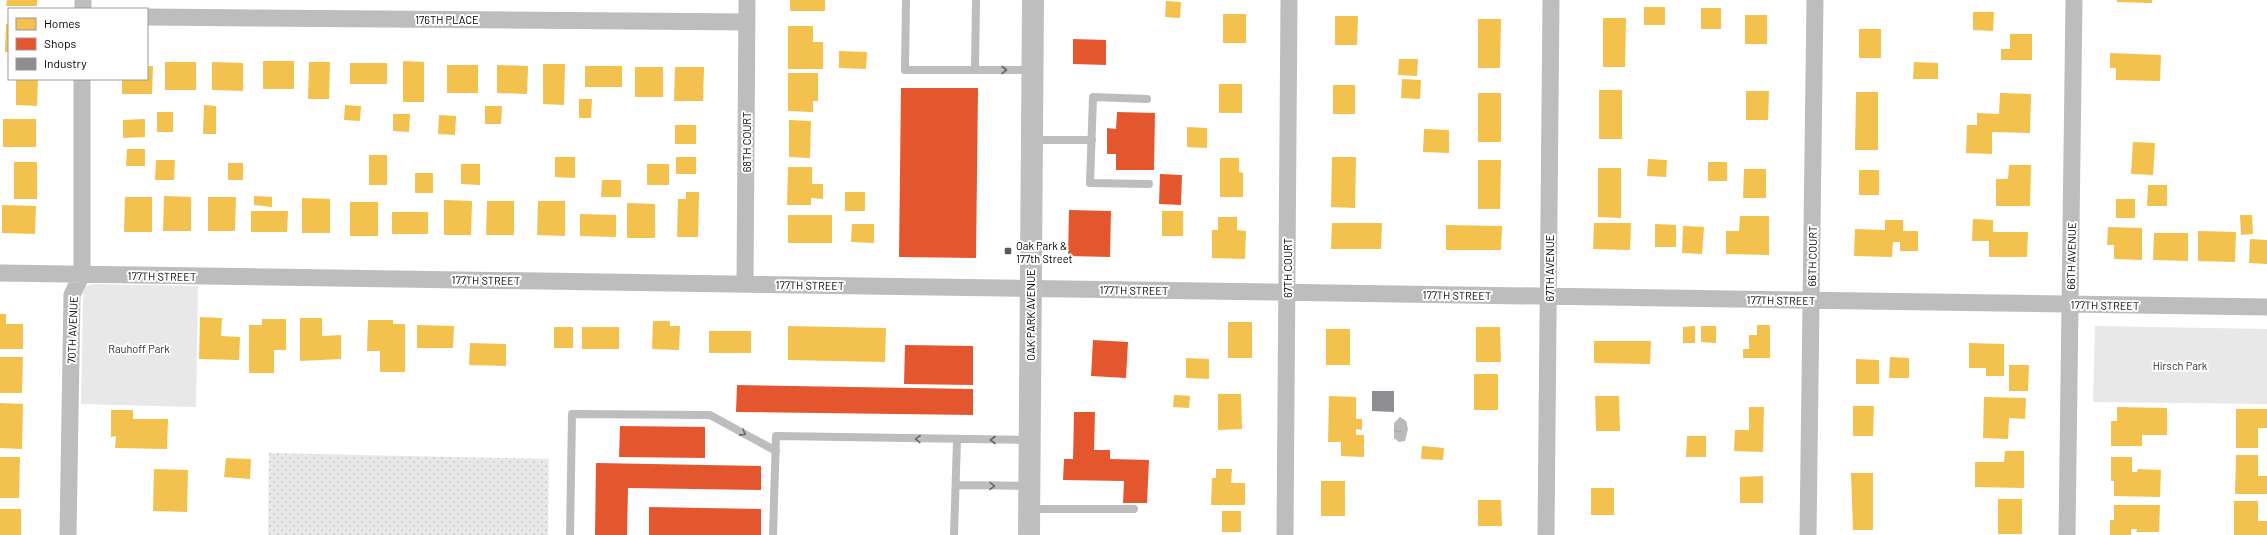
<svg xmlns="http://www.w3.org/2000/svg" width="2267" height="535" viewBox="0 0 2267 535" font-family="Barlow,sans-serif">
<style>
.grass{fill:url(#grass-dots)}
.green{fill:#e8e8e8}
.water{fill:url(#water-ripples)}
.homes{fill:#f2c14e}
.shops{fill:#e4572e}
.industry{fill:#8d8d92}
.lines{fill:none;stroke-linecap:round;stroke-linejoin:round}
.lane{stroke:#bdbdbd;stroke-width:8}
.street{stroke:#bdbdbd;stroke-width:17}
.secondary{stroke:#bfbfbf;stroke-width:22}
.oneway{stroke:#686868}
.poi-dot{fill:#595959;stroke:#fff;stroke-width:1.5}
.labels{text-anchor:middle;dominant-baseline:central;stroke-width:4;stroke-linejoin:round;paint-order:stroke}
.street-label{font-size:11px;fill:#000;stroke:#fff}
.poi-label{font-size:11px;fill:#000;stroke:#fff;text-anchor:start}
.park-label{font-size:11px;fill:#2d2d2d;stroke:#fff}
</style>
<defs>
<pattern id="grass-dots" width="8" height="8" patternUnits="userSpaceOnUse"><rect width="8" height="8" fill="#e8e8e8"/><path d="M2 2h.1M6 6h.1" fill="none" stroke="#c5c5c5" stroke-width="1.8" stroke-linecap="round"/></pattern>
<pattern id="water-ripples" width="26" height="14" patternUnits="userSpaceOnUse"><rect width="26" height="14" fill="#bababa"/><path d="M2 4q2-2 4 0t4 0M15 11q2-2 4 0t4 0" fill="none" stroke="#9e9e9e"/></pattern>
</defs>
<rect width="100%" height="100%" fill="#fff"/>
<path class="grass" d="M269,453L549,459L548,535H268Z"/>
<path class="green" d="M93,284L198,286L196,407L81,404L83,292L86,286Z
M2095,326L2267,329V404L2093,402Z"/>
<path class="water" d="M1400,417L1406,421L1408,429L1405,441L1399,442L1394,438V423Z"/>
<path class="homes" d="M7,0H37V6H6Z
M790,0H825V11H790Z
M2117,0H2152V3L2117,2Z
M1166,1L1181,2L1180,18L1165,17Z
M1644,7H1665V25H1644Z
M1701,8H1721V29H1701Z
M1973,12H1994L1993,31L1973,30Z
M1223,14H1246V43H1223Z
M1745,15H1767V44H1745Z
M1335,16H1358L1357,45H1335Z
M1603,18H1626L1625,67H1603Z
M1478,19H1501L1500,68H1478Z
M6,24H9V52H5Z
M788,26H813V42H823V69H788Z
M1859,29H1881V58H1859Z
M2010,34H2032V60H2001V49H2010Z
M839,51L867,52L866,69L839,68Z
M2110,53L2161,55L2160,81L2116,80V68H2110Z
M1399,59H1418L1417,76L1398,75Z
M263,61H294V89H263Z
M403,61L424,62V102H403Z
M165,62H196V90H165Z
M212,62L243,63V91L212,90Z
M309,62H330L329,99H308Z
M1914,62L1938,63V79H1913Z
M350,63H387V84H350Z
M543,64H565L564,105L543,104Z
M447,65H478V93H447Z
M497,65L528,66L527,94L497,93Z
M147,66H153L152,94H122V79H147Z
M585,66H622V87H585Z
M635,67H663V97H635Z
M675,67H704L703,101H674Z
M788,73H818V101H813V112L788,111Z
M16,79H38L37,106L16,105Z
M1402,79L1421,80L1420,99L1401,98Z
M1219,84H1242V113H1219Z
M1333,85H1355V114H1333Z
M1599,90H1622V139H1599Z
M1746,91H1769L1768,120H1746Z
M1856,92H1878V150H1855Z
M1478,93H1501V142H1478Z
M2000,93L2031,94L2030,133L1992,132V154L1966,153L1967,125H1977V113L1999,114Z
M579,99H592L591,118H579Z
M204,105L216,106V134H203Z
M345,105L361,106L360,121L344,120Z
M485,106H502L501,124H485Z
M157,112H173V132H157Z
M393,114H410L409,132L393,131Z
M439,115L456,116L455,135L438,134Z
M3,119H36V147H3Z
M145,119V137L123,138V120Z
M789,120L811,121L810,158L789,157Z
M675,125H696V144H675Z
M1187,127L1207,128V148L1187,147Z
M1424,129L1449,130V153L1423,152Z
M2133,142L2155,143L2153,175L2131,174Z
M127,149H145V166H126Z
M369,155H387V185H369Z
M555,157H575V178L555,177Z
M676,157H696V174H676Z
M1332,157H1356L1355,208L1331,207Z
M1220,158H1239V172L1243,173V197H1220Z
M1648,159L1667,160L1666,177L1647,176Z
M156,160H175L174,180H155Z
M1478,160H1501L1500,209H1478Z
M14,162H37V199H14Z
M1708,162H1727V181H1708Z
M228,163H243V180H228Z
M461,164H480V185L461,184Z
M647,164H669V185H647Z
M2009,165H2031L2030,206H1996V179H2008Z
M788,167H812V184H823V199L811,198V205H787Z
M1598,168H1621V218L1598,217Z
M1744,169H1766V198H1743Z
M1859,170H1879V195H1859Z
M415,173H433V193H415Z
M602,180H621V197H601Z
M2148,185H2167V206H2147Z
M686,192H699L698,237H677L678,199H686Z
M845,192H865V211H845Z
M164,196L191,197V231H163Z
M254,196L272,197V207L254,205Z
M125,197H152V232H124Z
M208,197H236L235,231H208Z
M302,198L330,199V233H302Z
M2116,199H2135V218H2116Z
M444,200L472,201L471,235H444Z
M487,201H514V235H486Z
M538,201H565V236L537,235Z
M350,202H378V236H350Z
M627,203L655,204V238H627Z
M2,205L36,206L35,234L2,233Z
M251,211H288L287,232H251Z
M1162,211H1183V236H1162Z
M392,212H428V234H392Z
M580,214L616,215V237L580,236Z
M788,215H832V243H788Z
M2240,215H2252L2253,234L2241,235Z
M1740,216H1769V255L1726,254V231H1739Z
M1218,217H1237V230L1246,231L1245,259L1212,258V230H1218Z
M1973,219L1993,220V232H2028L2027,257H1989V241H1972Z
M1885,220H1903V231H1918V251H1900V242H1893L1892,257L1854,256L1855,229L1885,230Z
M1332,223H1382L1381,249H1331Z
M1594,223H1631L1630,250L1593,249Z
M852,224H874V243L851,242Z
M1655,224L1676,225V247H1655Z
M1446,225L1502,226L1501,250H1446Z
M1683,226L1704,227L1702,254L1682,253Z
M2108,227L2142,228V260L2114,259V245H2107Z
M2198,231L2236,232L2235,262L2198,261Z
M2154,233H2188V261L2153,260Z
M2250,239L2267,240V264L2249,263Z
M0,314H6V324H23V349H0Z
M200,317L222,318L221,336L240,337L239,360L199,359Z
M300,318H322V336L341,335V359L300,361Z
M262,319H286V350H274V373H249V325H262Z
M368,320H393V324H405V372H380V351H367Z
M653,321H670V326H680L679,350L652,349Z
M1228,322H1252V358H1228Z
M417,325L454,326L453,348H417Z
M1757,325H1770V358H1743V349H1749V335H1757Z
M788,326L886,328L885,362L788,360Z
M1695,326V343H1683V327Z
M1701,326H1716V343L1701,342Z
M554,327H573V348H554Z
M582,327H619V349H582Z
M1476,327H1500L1501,362H1476Z
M1326,329H1350V365H1326Z
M709,331H751V353H709Z
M1594,341H1651L1650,364L1594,363Z
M470,343L506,344V366L469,365Z
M1969,343L2004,344V376H1986V368H1969Z
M0,357H23L22,393H0Z
M1890,357L1909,358V378H1889Z
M1186,358L1209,359V379L1186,378Z
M1856,359L1879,360V384H1856Z
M2009,365H2029L2028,391H2009Z
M1474,374H1498V410H1474Z
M1218,394H1241L1242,429L1218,430Z
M1174,395L1190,396L1189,408L1173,407Z
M1329,396L1356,397V419H1362V430L1356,429V435H1364V457L1341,456V442H1328Z
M1595,396H1619L1620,431H1596Z
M1984,397L2026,398L2025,419L2009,418L2008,439L1983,438Z
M0,403L23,404L22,449L0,448Z
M1853,406H1874L1873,436H1853Z
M1749,407H1764L1763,452L1734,451L1735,430H1749Z
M2117,407L2167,408V435H2142V446H2111V421H2117Z
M2236,409H2267V428H2258V448H2236Z
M111,410H133V419H168L167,449L115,448L116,436L111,437Z
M1687,436H1706V457H1686Z
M1422,446L1444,448L1443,460L1421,459Z
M2005,451H2024V488L1975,487V462H2004Z
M2236,455H2258V476H2267V494H2235Z
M0,457H20L19,498H0Z
M2111,457H2132V472H2137L2138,469L2161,470L2160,497L2114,496V481H2111Z
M226,458L251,459L250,479L224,477Z
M154,469L188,470L187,512L153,511Z
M1216,469H1232L1231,483H1245V505H1211L1212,478H1216Z
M1851,473H1873V530H1853Z
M1763,476V503H1740V477Z
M1321,481H1345V516H1321Z
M1591,488H1614V515H1591Z
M1998,499H2022V534H1998Z
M1478,500H1501L1502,526H1478Z
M2234,501H2258V521H2267V535H2234Z
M2114,505H2160L2159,532H2136L2137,529H2131V535H2110V520H2114Z
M0,509H21V535H0Z
M1222,511H1241V532H1222Z"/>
<path class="shops" d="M1073,39L1106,40V65L1073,64Z
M901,88H978L976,258L899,257Z
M1117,112L1155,113L1154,170H1116V154H1107V128L1116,129Z
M1160,174L1182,175L1181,205L1159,204Z
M1069,210L1111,211L1110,257L1068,256Z
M1093,340L1128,342L1126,378L1091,376Z
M905,345L973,346V385L904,384Z
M737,385L973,389V415L736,412Z
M1074,412H1095L1094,450H1110V459L1149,460L1147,503H1123L1124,481L1063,480L1064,459H1073Z
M620,426L705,427V458L619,457Z
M596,463L761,466V490L628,488L627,535H595Z
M649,507L761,509V535H649Z"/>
<path class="industry" d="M1372,391H1394V412L1372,411Z"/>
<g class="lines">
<path class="lane" d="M906,0L905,70H975L976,0
M975,70H1032
M1147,99L1093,97L1090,183L1149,184
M1032,140H1092
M956,485L1029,486
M1030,509H1134
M570,535L572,414L710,415L776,451
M773,535L776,436L1029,440
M954,535L957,440"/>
<path class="street" d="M83,9V0
M147,17L747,22
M0,273L2267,307
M745,284L747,0
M68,535L72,295L82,274V79
M1285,535L1289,0
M1546,535L1551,0
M1808,535L1815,0
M2067,535L2074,0"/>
<path class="secondary" d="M1029,535L1033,0"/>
</g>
<defs><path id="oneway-chevron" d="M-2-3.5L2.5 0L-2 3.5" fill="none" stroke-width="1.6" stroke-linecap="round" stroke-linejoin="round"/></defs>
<g class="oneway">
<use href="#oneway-chevron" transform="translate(1004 70)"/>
<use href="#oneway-chevron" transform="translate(743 433) rotate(28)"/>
<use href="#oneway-chevron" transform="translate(918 439) rotate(-178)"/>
<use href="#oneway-chevron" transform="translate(993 440) rotate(180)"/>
<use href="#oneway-chevron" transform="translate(992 486) rotate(1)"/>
</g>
<rect class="poi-dot" x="1004" y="247" width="8" height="8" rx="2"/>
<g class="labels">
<g class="street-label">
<text x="447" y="19">176TH PLACE</text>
<text transform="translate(746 142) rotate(-90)">68TH COURT</text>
<text transform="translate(1812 256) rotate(-89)">66TH COURT</text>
<text transform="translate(2071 256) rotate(-89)">66TH AVENUE</text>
<text transform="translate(1287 268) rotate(-90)">67TH COURT</text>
<text transform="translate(1549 268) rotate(-90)">67TH AVENUE</text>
<text transform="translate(162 276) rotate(1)">177TH STREET</text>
<text transform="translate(486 280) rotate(1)">177TH STREET</text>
<text transform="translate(810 285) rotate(1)">177TH STREET</text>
<text transform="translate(1134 290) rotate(1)">177TH STREET</text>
<text transform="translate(1457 295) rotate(1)">177TH STREET</text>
<text transform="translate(1781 300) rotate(1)">177TH STREET</text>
<text transform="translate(2105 305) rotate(1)">177TH STREET</text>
<text transform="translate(1030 315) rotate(-90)">OAK PARK AVENUE</text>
<text transform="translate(72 330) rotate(-88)">70TH AVENUE</text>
</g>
<g class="poi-label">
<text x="1016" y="245">Oak Park &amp;<tspan x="1016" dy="13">177th Street</tspan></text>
</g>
<g class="park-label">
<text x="139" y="348">Rauhoff Park</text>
<text x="2180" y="365">Hirsch Park</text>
</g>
</g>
<rect x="8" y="8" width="140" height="72" fill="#ffffff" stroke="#999999"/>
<rect x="16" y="18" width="20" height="12" fill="#f2c14e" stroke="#999999"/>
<text x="44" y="28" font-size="12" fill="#000000">Homes</text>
<rect x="16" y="38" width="20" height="12" fill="#e4572e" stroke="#999999"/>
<text x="44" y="48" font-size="12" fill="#000000">Shops</text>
<rect x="16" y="58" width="20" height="12" fill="#8d8d92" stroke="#999999"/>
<text x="44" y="68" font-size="12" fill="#000000">Industry</text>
</svg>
